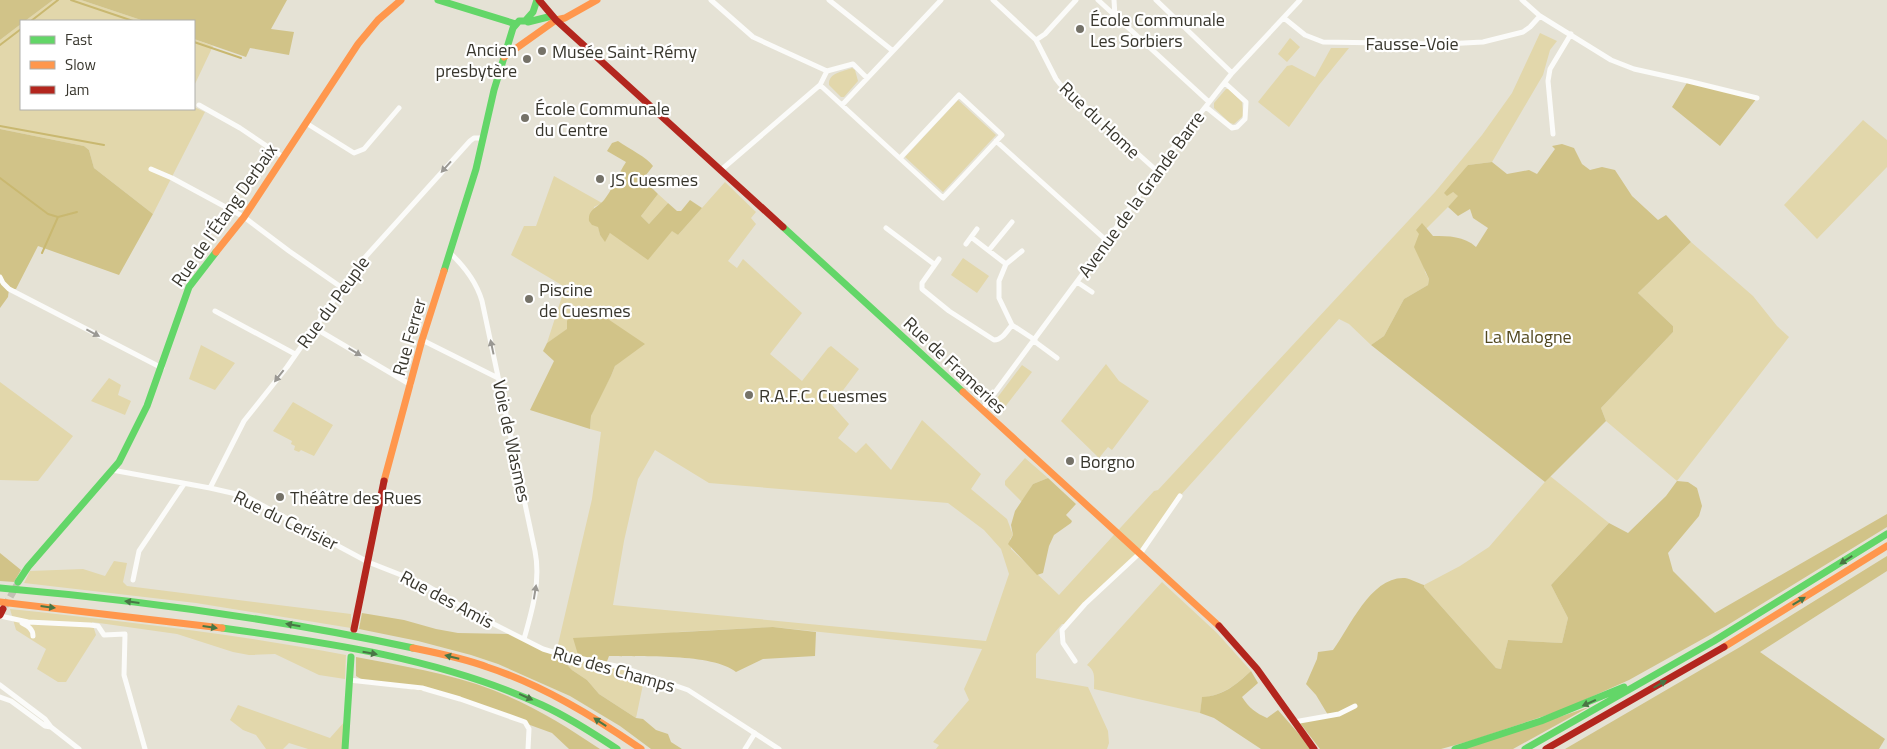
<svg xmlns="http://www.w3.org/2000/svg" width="1887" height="749" viewBox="0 0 1887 749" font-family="'Titillium Web',sans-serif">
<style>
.green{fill:#e2d7ab;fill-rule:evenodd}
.forest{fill:#d1c388}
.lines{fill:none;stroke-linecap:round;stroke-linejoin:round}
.stream{stroke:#c9b870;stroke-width:2}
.secondary-tunnel{stroke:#c2c0b3;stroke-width:7;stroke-dasharray:7 3.5;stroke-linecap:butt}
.street{stroke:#fbfbf9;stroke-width:5}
.fast{stroke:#63d668;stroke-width:7}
.slow{stroke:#ff974d;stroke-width:7}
.jam{stroke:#b3261e;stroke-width:7}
.oneway{fill:#9a9893}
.oneway2{fill:#497645}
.poi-dot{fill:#757268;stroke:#fff;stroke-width:2}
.labels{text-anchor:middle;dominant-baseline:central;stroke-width:4.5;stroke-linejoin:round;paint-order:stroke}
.poi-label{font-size:18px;fill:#38362d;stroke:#fff;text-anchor:start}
.street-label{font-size:18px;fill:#38362d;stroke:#fff}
.park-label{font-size:18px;fill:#52481f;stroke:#fff}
</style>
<rect width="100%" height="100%" fill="#e5e2d5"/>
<path class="green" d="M53,0H81L144,21H25Z
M21,24V109H194V107L205,112L153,214L94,168L89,150L84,146L0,129V40Z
M1540,33L1557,41L1550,50L1543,75L1492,162L1468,165L1453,192L1459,196L1426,229L1419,234L1425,272L1429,279L1428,285L1404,299L1384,336L1371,345L1349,324L1339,319L1180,496L1137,554L1067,624H1062L1036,654V678L1088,687L1108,731L1109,743L1107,749H936L939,745L933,742L969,700L964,689L982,649L773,627L678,632L579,658L645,675L636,718L599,694L587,680L572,670L556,653L592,499L601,432L590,429L591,416L597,402L611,376L615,366L623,358L580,316L567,321L568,329L547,343L565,287L511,255L524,226H536L554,176L602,203L594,207L592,225L598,226L600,235L605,241L610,233L673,231L678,235L725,182L756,212L751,218L756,224L728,261L737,268L743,259L802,313L770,354L802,381L828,348L831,346L859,369L832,405L849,424L838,438L856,453L866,443L891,470L922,420L981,474L971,489L1007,519L1013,535L1010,539L1011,549L1059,595L1154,491L1158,490L1435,192L1482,135L1512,93ZM655,450L709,483L948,503L984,530L1001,549L1009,574L986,641L613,605L624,541L638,479Z
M1290,38L1300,47L1287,62L1278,54Z
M194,39L213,46L194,86Z
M1331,48H1349L1319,85L1289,127L1258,102L1287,66L1292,65L1315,77Z
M852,68L855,70L858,81L844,97H841L829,85C828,73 842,72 852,68Z
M1226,89H1229L1242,102L1243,116L1234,124L1230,123L1214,108V103Z
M958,100L996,135L943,192L905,157Z
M1863,120L1887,140V167L1817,239L1784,205Z
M658,194L668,203L649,224L641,216Z
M1691,242L1753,296L1777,326L1789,337L1677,481L1606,421L1601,408L1673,332V326L1638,293Z
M963,258L989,276L977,293L951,275Z
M201,345L235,363L215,390L189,379Z
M1106,364L1119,381L1149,401L1112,450L1108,447L1099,458L1061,421Z
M1022,365L1032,372L998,416L992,411L991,406Z
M109,378L121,385L118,395L131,401L125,415L91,401Z
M0,382L73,436L38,481L0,480Z
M293,402L333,425L314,456L301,450L299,452L294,450L295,446L291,444L292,441L273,431Z
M1025,458L1048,478L1033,484L1022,502L1005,485V481Z
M1550,476L1609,523L1551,585L1568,618L1562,643L1508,640L1501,669L1496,668L1424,587V585L1460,566L1489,547Z
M114,561L127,563L123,582L127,586L351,614V628L196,603L24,583L30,571L83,569L105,576Z
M1162,582L1217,633L1251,671C1236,685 1223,695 1202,698L1200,713L1094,689C1094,678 1096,671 1087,665Z
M10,609C123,621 235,634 346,655L345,679L319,675L275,654L249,655L233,652L177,634L92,622L96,635L66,682H58L37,669L46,649L16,630Z
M238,705L330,738L346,720L345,749H308L289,743L283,749H266L256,735L243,730L230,720Z"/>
<path class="forest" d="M0,0H53L25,21H21V24L0,40Z
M81,0H287L271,29L294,32L289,55L250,48L246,57L194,39V21H144Z
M1688,81L1757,98L1720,146L1672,107Z
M0,129L84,146L89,150L94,168L153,214L119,275L38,246L16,289H9L8,297L0,308Z
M618,141C629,149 647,157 653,166L643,179L658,194L641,216L649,224L668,203L677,211H681L690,200L702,208L678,235L672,231L648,260L610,233L605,242L600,235L598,227L592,225L589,221C588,211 594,209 601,203C609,197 620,171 626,162L607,151L612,143Z
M1562,144L1574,148L1582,164L1590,170L1602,167L1615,170L1632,196L1658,220L1666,215L1691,242L1638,293L1673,326V332L1601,408L1606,421L1545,482L1371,345L1384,336L1404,299L1428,285L1429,279L1414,247L1419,234L1416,230L1422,223L1433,236C1449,236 1464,236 1476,247L1488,228L1473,218L1470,209L1458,216L1448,207L1458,196L1453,192L1447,196L1444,193L1468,165L1492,162L1507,174L1529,170L1537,174L1555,149L1552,146Z
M587,311H596L645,344L615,366L611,376L591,416L590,429L530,410L554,361L543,351L547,343L567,329V321L570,313L578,312L581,316Z
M1048,478L1076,504L1066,515L1072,521L1071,523L1054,535L1049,546L1043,573L1037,575L1008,544L1013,535L1011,525L1015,511L1033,484Z
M1677,481L1688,482L1697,488L1702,506L1699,516L1668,553L1673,571L1715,613L1887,514V527L1726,626L1629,680L1562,710L1470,741L1441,749H1320L1300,723L1328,715L1316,695L1306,684L1317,659L1318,652L1333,650C1350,627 1371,576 1405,578C1411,579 1418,583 1424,585V587L1496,668L1501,669L1508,640L1562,643L1568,618L1551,585L1609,523L1628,533L1666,496Z
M0,553L21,570L14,582L0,581Z
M1887,556V571L1760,652L1885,739L1879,749H1565L1740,647Z
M362,613L404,620L436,629L458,633L513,634L556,653L572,670L587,680L599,694L636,718L643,719L656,730L668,734L671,742L682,749H651L620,726L570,696L498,664L471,655L418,641L359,629Z
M773,627L816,632L815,656L763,659L736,672C713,653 640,657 609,656L606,664L579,658L573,638Z
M356,657C402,666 449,673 493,690C532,705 566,726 600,749H569L552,733L444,694L366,682L356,676Z
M1251,671L1258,683L1242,697C1249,708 1256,713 1267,718L1278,710L1312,749H1261L1214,718L1200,713L1202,697C1223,696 1236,685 1251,671Z
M1589,707L1513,749H1464Z"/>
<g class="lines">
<path class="stream" d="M71,0L133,21
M31,21L58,0
M194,42L241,58
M0,45L21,29
M0,126L104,145
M0,178L48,214L58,217L77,212
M42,253L58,217"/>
<path class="secondary-tunnel" d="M5,606L17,585"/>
<path class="street" d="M711,0L753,37L827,71
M829,0L893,51
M993,0L1036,40L1056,79L1060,84L1156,170
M1098,0L1209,102
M1114,0L1115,16
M1156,0L1232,73
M1522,0L1540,16L1611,60L1634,69L1688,81L1757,98
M1284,18L1305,35L1323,42L1445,44L1483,42L1523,32L1530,27L1540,16
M1036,40L1045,34L1076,0
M820,85L943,198L1002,135L959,95L901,157
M199,105L240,128L283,157
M842,105L941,0
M1206,107L1232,128L1237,127L1245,119L1246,102L1225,83
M306,123L354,153L364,149L399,108
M1553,134L1548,81L1550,69L1571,34
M996,141L1107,241
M151,169L172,178L244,217L289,251L341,287
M721,170L820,85L827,71L853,64L867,78
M886,228L934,264
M971,237L1006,264
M966,244L977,229
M989,250L1012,222
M1022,251L1006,264L999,281V298L1012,325L1035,340
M450,253C465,267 476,281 482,301L535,551C541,581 532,611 524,639
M939,259L922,283V289L949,311L994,340C1002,340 1007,331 1012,325
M0,277L3,283L9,289L162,368
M1077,282L1092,292
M215,311L295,354
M313,327L411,385
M422,340L498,378
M1034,341L1057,358
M982,410L1107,241L1156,170L1232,73L1300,0
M112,470L210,488L245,496L368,562L424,584L474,614L543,649L556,653L625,668L688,690L779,749
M210,488L244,421L287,367L359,264L470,141L474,138H482
M133,580L139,551L184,484
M0,616L28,622L90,625L98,626L104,635L125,634L124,675L145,749
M22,623C28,626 33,629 33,636
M1075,661L1063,643L1062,630L1085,604L1142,551L1180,496
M349,680L422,688L460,699L525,722L529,729L528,749
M0,685L45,719L51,727L79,749
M0,697L11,701L45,726L51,727
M1294,722L1339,714L1355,706
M745,749L755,733"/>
<path class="fast" d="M438,0L516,24
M528,22L552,16
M783,227L963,392
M444,271L476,169L494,90L513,28L519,21H525L533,12L537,0
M18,582L28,567L119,462L147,406L189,287L216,252
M0,588C138,600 277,619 413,648
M222,628C330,643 442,659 542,705C568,717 593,733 617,749
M345,749L351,657
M1455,749L1541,721L1624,687
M1525,749L1714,641L1887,534"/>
<path class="slow" d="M504,57L556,20L565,18L597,0
M216,252L244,217L358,44L378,20L401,0
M963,392L1219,626
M384,481L422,340L444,271
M0,602L222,628
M1724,647L1887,546
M413,648C437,653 463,658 487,667C542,685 593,716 641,749"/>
<path class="jam" d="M539,0L556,20L783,227
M0,615L3,609
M1219,626L1257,669L1314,749
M354,629L384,481
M1546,749L1724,647"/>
</g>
<defs><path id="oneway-solid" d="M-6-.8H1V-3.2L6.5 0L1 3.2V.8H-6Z" transform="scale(1.25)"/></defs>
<g class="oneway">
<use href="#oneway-solid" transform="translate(446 167) rotate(132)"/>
<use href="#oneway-solid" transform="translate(93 333) rotate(28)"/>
<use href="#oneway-solid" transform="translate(492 347) rotate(-102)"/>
<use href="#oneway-solid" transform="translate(355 352) rotate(31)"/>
<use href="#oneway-solid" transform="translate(279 376) rotate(128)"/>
<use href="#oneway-solid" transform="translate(535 592) rotate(-81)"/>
</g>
<g class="oneway2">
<use href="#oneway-solid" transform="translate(1846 560) rotate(147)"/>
<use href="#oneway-solid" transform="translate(1799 601) rotate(-31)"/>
<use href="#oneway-solid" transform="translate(132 602) rotate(-173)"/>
<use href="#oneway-solid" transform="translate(48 607) rotate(7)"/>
<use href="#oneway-solid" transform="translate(293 625) rotate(-170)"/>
<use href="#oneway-solid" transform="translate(210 627) rotate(8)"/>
<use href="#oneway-solid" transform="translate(370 653) rotate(10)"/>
<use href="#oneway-solid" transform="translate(452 657) rotate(-166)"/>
<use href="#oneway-solid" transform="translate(1660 684) rotate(-30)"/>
<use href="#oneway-solid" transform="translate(526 697) rotate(24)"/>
<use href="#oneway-solid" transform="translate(1589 703) rotate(156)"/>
<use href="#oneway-solid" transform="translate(600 722) rotate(-147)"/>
</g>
<g class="poi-dot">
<circle cx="1080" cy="29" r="5"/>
<circle cx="542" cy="51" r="5"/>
<circle cx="527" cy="59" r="5"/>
<circle cx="525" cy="118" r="5"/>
<circle cx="600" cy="179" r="5"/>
<circle cx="529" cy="299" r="5"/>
<circle cx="749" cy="395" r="5"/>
<circle cx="1070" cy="461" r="5"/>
<circle cx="280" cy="497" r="5"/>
</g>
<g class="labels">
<g class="poi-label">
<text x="1090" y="19">École Communale<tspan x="1090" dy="21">Les Sorbiers</tspan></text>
<text x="517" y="49" text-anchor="end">Ancien<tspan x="517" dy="21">presbytère</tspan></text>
<text x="552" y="51">Musée Saint-Rémy</text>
<text x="535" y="108">École Communale<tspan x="535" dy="21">du Centre</tspan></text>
<text x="610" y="179">JS Cuesmes</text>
<text x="539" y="289">Piscine<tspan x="539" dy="21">de Cuesmes</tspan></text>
<text x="759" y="395">R.A.F.C. Cuesmes</text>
<text x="1080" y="461">Borgno</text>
<text x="290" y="497">Théâtre des Rues</text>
</g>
<g class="street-label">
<text x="1412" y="43">Fausse-Voie</text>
<text transform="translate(1100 120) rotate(43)">Rue du Home</text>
<text transform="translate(1141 194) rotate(-54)">Avenue de la Grande Barre</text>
<text transform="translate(224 215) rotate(-55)">Rue de l'Étang Derbaix</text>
<text transform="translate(333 302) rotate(-54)">Rue du Peuple</text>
<text transform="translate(409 337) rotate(-74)">Rue Ferrer</text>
<text transform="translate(955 365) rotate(43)">Rue de Frameries</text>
<text transform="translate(512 441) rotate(78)">Voie de Wasmes</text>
<text transform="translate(286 520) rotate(26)">Rue du Cerisier</text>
<text transform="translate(447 599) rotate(28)">Rue des Amis</text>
<text transform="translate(614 669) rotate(16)">Rue des Champs</text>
</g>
<g class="park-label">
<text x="1528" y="336">La Malogne</text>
</g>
</g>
<rect x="20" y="20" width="175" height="90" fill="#ffffff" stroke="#afafab"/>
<rect x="30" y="36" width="25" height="8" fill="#63d668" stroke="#afafab"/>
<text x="65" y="45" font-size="15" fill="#38362d">Fast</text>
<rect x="30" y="61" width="25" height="8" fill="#ff974d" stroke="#afafab"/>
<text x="65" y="70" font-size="15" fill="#38362d">Slow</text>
<rect x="30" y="86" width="25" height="8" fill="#b3261e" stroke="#afafab"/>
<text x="65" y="95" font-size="15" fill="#38362d">Jam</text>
</svg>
